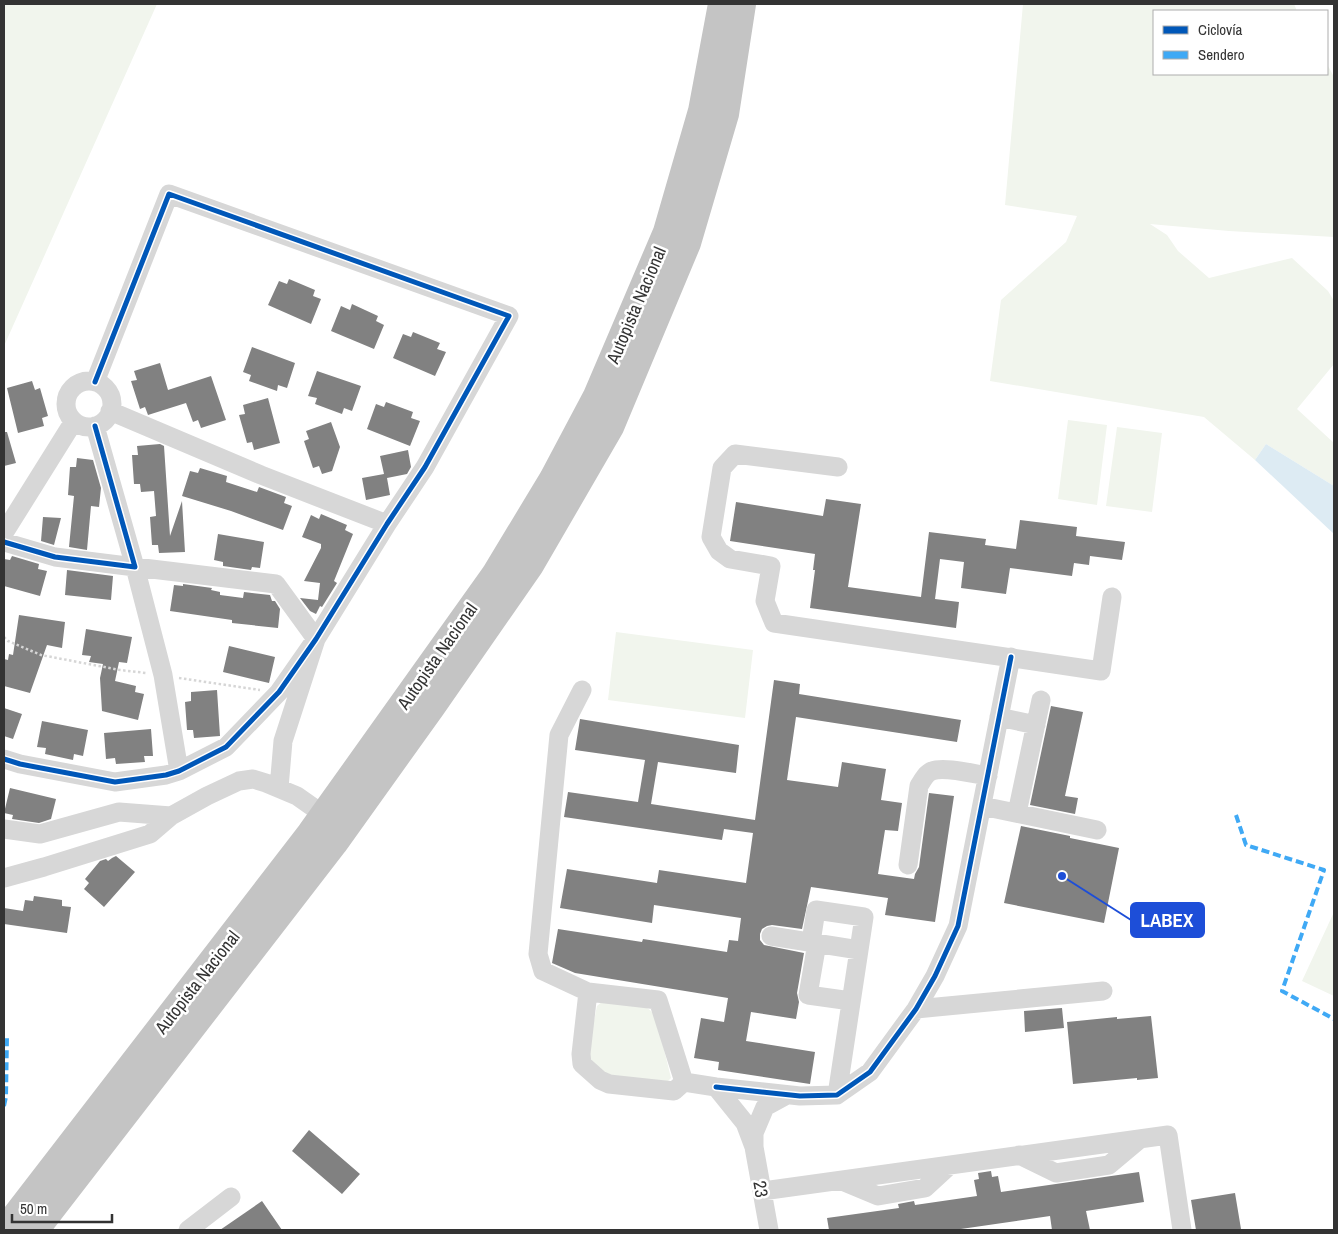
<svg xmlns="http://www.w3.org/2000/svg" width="1338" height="1234" viewBox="0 0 1338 1234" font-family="'Archivo Narrow',sans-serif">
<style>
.green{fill:#f1f5ed}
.water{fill:#ddebf3}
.building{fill:#818181}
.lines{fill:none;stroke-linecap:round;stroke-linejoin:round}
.path{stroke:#d6d6d6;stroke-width:2.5;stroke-dasharray:2.5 2.5;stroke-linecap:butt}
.minor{stroke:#d7d7d7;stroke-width:19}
.highway{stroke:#c4c4c4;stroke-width:28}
.quiet{stroke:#3fa9f5;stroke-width:4;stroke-dasharray:8 4;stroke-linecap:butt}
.cycleway-casing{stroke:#fff;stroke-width:8}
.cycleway{stroke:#0057b8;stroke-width:5}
.labels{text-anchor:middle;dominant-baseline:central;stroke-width:5;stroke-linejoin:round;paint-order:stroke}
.street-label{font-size:18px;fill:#333;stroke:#fff}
.leader{fill:none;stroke:#1d4ed8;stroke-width:2}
.callout-dot{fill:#1d4ed8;stroke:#fff;stroke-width:2}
.callout{fill:#1d4ed8;stroke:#1d4ed8;stroke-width:2}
.callout-label{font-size:19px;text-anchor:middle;font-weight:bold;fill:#fff}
</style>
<rect width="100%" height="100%" fill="#fff"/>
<path class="green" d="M4,4H157L4,346Z
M1023,4H1294L1297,11H1154V74H1327V64L1334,77V237L1229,231L1150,224L1167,235L1178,251L1209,278L1292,258L1328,291L1334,301V364L1297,409L1334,443V486L1266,444L1255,460L1204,417L990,381L1001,300L1066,242L1077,216L1005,205Z
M1068,420L1107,425L1097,505L1058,499Z
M1117,427L1162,433L1152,512L1106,506Z
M616,632L753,650L745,718L608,700Z
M1334,912V996L1302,981Z
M603,1001C622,1003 645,999 656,1017L671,1078L667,1082L607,1076L598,1071L587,1055L597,1006Z"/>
<path class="water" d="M1266,444L1334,486V534L1255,460Z"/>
<path class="building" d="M289,279L315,290L313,296L321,299L311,324L268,305L279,281L287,284Z
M352,304L378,316L376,321L384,325L374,349L331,331L341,306L350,310Z
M413,332L440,343L437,349L446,352L435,376L393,358L403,334L411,337Z
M252,347L295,363L287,388L278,385L277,391L249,381L251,375L243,372Z
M160,363L168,390L211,376L226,420L201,428L198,420L193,422L186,403L148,415L145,407L140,409L131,381L137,380L134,371Z
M317,371L361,386L352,411L344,408L342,414L315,404L317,398L308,396Z
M32,381L35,390L40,388L48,416L42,418L44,426L18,433L7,388Z
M268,398L280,443L254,450L252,442L247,443L239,415L245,414L243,405Z
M386,402L413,412L411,418L420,421L410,446L367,429L376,404L384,407Z
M331,422L340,447L332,471L322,474L319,466L313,468L304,441L309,439L306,431Z
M4,432H7L16,463L4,466Z
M160,444L164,446L170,536L182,501L185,552L159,553L158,545H152L150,517L156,516L154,491L141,492L140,484H134L132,455H138L137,446Z
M408,450L411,467L407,474L387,478L390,495L366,500L362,478L384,474L380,456Z
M77,458L93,460L101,488L99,507L91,506L87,550L69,547L74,496L68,495L70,467H76Z
M200,468L227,476L226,482L257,492L259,487L286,497L284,503L292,506L283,530L231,511L182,496L190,471L198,473Z
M826,499L861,504L848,587L921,597L929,532L986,539L985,545L1016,549L1020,520L1077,527L1076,536L1125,542L1122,560L1090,556L1089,565L1074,563L1072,576L1010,568L1006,594L961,588L964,562L940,559L935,599L959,602L956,628L810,608L815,570H813L815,554L730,541L736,502L823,516Z
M321,514L347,525L345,530L353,534L334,581L337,583L322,607L320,606L316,614L310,611L300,598L318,600L320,583L304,581L321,548V544L302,537L311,515L319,519Z
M43,517L61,518L54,545L41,541Z
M218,534L264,542L260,568L252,567L251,570L223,566V562L214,560Z
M12,556L39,564L38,569L47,571L40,596L4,586V559L10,560Z
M67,570L113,576L111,600L65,595Z
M183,584L212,588L211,590L220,592V595L243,598L244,592L270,595L272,601H275L280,609L278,628L232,623V620L170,611L174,585L183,586Z
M19,615L65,622L62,648L47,645L30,693L4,686V659L8,660L9,654L13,655Z
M86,629L132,637L127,663L119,662L115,681L136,686L135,692L144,694L138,720L102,711L100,678L103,664L89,662L91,656L82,655Z
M229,646L275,657L269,683L223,672Z
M774,680L800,684L799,694L961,720L957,742L796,717L787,780L838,787L842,762L886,769L881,800L902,803L898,831L885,830L878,874L914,879L915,874L919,867L929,793L954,796L935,922L885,915L888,898L811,887L802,929L772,925L767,926L762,929L760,934V940L764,945L804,953L797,993L799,1002L796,1019L751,1012L746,1041L815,1052L810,1084L718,1070L719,1062L694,1058L701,1018L724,1022L728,998L575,973L552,963L558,929L642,942L643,939L727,952L729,940L738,941L741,918L654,905L652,923L560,908L567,869L657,883L659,870L746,883L753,833L724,829L722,840L564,817L568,792L638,802L645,760L575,750L580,719L739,745L736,773L658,762L651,804L755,820Z
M217,690L220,736L194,738L193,730H187L185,702L191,701V692Z
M1051,706L1083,712L1065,796L1078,798L1075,814L1030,805Z
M4,708L22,714L13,739L4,736Z
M42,721L88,730L83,756L74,754L73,760L45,754L46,748L37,747Z
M151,729L153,756H144L145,762L116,764L115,758L106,759L104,733Z
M10,788L56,799L51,819L39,823L12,819L13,815L4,813Z
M1021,826L1070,836V838L1119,848L1104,923L1004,903Z
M116,856L135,872L104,907L84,889L89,883L85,879L100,861L106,859L108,861L112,858Z
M34,896L62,900V906L71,907L67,933L4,924V908L23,911L25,900L33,901Z
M1062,1008L1064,1028L1025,1032L1024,1011Z
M1151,1016L1158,1078L1137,1080V1078L1073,1084L1067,1022L1117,1017V1019Z
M309,1130L360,1174L342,1194L292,1151Z
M991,1171L992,1177L998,1176L1001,1192L1139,1172L1144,1202L1086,1211L1090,1230H1052L1050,1216L954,1230H829L827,1218L899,1208L898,1204L914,1201L915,1205L977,1196L974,1180L979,1179L978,1173Z
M1235,1193L1241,1229L1196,1230L1191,1200Z
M262,1201L282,1230H220Z"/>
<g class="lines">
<path class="path" d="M4,637L8,641L41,655L120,670L146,673
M179,678L260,690"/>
<path class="minor" d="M66 404a23 23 0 1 1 46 0a23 23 0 1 1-46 0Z
M110,411L261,475L387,524
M838,467L735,454L722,468L711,537L719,551L730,559L771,566L765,601L774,623L1101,671L1112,597
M4,533L74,421
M4,542L55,557L135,567L95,426
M582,690L559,735L538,954L543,971L588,992
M999,717L1036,725
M4,759L20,764L115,782L166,775L179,771L226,747L279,692L316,639L387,524L425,467L509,316L169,194L95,382
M179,771L163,675L135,567L276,584L316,639L283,741L279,788
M982,806L1097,830
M1017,813L1041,700
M4,829L40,834L119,812L171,816
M908,865L919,786C922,781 926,773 932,771C944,766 974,774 988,776
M4,878L44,867L150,834L171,816L207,796L239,781L253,779L266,783L297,796L324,815
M771,936L859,950
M811,942L816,910L864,917L837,1095
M817,943L808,995L851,1001
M916,1009L1103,991
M684,1082L674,1091L609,1084L600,1080L582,1064L581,1054L588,992L658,1000L684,1082L716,1087L800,1096L837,1095L870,1072L916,1009L935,976L958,926L1011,657
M716,1087L745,1123L754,1147V1133L765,1107L787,1095
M754,1147L769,1230
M1019,1155L1056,1173L1109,1165L1140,1139
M842,1181L878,1196L925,1188L950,1165
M762,1191L1168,1135L1182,1230
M188,1230L231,1197"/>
<path class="highway" d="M5,1230L311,833L495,575L553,479L597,396L667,232L702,111L722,4
M35,1230L334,843L432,706L530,565L610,427L687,243L725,114L742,4"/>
<path class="quiet" d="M1236,815L1246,845L1324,870L1282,991L1334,1019
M4,1106L6,1097L7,1037"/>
<g class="cycleway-casing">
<path id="cycleway" d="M4,542L55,557L135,567L95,426
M4,759L20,764L115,782L166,775L179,771L226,747L279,692L316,639L387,524L425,467L509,316L169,194L95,382
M716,1087L800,1096L837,1095L870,1072L916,1009L935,976L958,926L1011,657"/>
</g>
<use href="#cycleway" class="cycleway"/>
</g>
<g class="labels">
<g class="street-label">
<text transform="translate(636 305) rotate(-67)">Autopista Nacional</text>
<text transform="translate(437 656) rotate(-55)">Autopista Nacional</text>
<text transform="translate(197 982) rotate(-52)">Autopista Nacional</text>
<text transform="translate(761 1189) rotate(80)">23</text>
</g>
</g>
<path class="leader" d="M1062 876L1131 920"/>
<circle class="callout-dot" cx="1062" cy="876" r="5"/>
<rect class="callout" x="1131" y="903" width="73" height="34" rx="5"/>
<g class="callout-label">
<text x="1167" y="927">LABEX</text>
</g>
<rect width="1338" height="1234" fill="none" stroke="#333333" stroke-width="10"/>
<rect x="1153" y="10" width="175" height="65" fill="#ffffff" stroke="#adadad"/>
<rect x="1163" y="26" width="25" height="8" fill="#0057b8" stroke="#adadad"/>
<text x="1198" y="35" font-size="15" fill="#333333">Ciclovía</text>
<rect x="1163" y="51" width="25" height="8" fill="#3fa9f5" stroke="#adadad"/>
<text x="1198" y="60" font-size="15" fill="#333333">Sendero</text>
<path d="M12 1214v8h100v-8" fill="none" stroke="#333333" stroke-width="2.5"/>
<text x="20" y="1214" font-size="15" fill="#333333" stroke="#ffffff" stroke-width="4" paint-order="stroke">50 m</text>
</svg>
